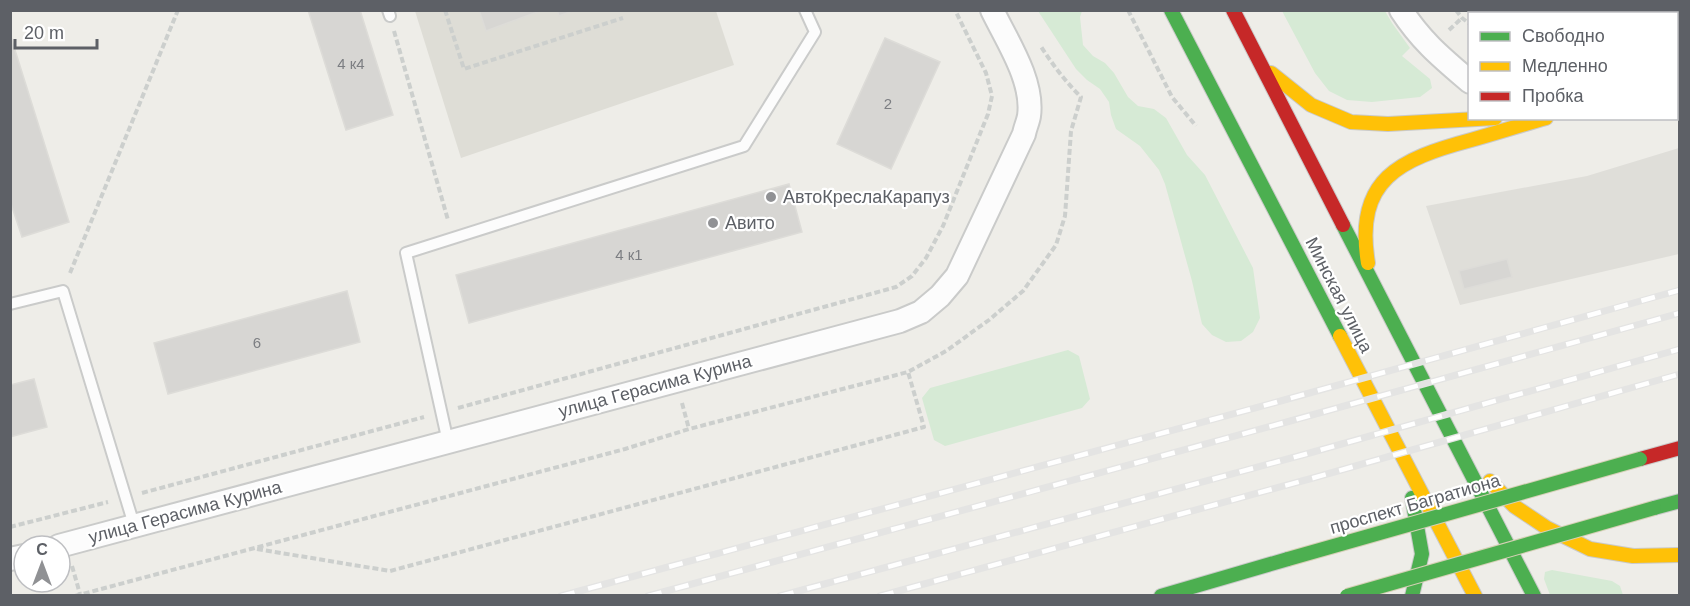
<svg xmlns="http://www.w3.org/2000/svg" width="1690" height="606" viewBox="0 0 1690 606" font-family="Helvetica,sans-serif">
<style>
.industrial{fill:#dfded9}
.education{fill:#deddd6}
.green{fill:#d6ead5}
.building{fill:#d7d6d3;stroke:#dddcd8;stroke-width:1.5}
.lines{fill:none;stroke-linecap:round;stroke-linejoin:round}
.lane-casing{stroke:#cacbca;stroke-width:14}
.street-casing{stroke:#cacbca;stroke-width:26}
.fast-casing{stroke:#cacac9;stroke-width:16}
.slow-casing{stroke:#cacac9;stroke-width:16}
.jam-casing{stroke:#cacac9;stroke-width:16}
.path{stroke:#cccfcd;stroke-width:4;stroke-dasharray:6 3;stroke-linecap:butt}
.lane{stroke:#fcfcfc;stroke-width:10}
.street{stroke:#fcfcfc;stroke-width:22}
.fast{stroke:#4caf50;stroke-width:14}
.slow{stroke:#ffc107;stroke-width:14}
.jam{stroke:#c62828;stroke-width:14}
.rail-casing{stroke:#e4e4e3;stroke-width:7}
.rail{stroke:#fff;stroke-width:4.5;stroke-dasharray:14;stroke-linecap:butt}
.fast-bridge-casing{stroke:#d6d0b6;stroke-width:16;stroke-linecap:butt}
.fast-bridge{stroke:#4caf50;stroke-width:14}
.poi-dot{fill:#909194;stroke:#fff;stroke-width:2}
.labels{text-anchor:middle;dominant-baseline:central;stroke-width:4.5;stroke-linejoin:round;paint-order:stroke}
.number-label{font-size:15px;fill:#7c7e82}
.poi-label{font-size:18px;fill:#5d6066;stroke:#fff;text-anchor:start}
.street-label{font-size:18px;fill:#5d6066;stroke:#fff}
</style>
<rect width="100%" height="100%" fill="#eeede8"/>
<path class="industrial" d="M1679,148V254L1460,305L1426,206L1587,176Z"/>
<path class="education" d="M415,11H716L734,65L461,158Z"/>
<path class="green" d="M1038,11H1082L1080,17L1083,45L1093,56L1105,63L1114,73L1128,97L1138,106L1154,109L1166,118L1187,155L1205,175L1253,268L1260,318L1253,332L1241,341L1226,342L1212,335L1202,324L1192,281L1165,184L1159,170L1140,146L1116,129L1111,115L1109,102L1100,89L1087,80L1076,69Z
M1282,11H1385L1392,23L1410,48L1402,56L1430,79L1432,88L1420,97L1372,102L1347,100L1329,91L1315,73Z
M1068,350L1079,356L1090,399L1082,408L945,446L934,440L922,398L930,388Z
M1552,570L1612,581L1620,586L1623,595H1550L1544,579L1545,572Z"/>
<path class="building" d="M308,10H360L393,115L346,130Z
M479,10H543L486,31Z
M557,10H575L559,16Z
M10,34L69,222L22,237L10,201Z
M885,38L940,62L891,169L837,144Z
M789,184L802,232L469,323L456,275Z
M1507,259L1512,277L1464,289L1459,271Z
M347,291L360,342L168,394L154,343Z
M34,379L47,427L10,437V385Z"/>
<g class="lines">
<g class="lane-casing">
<path id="lane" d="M388,10L390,16
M10,304L63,291L134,525
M448,442L406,253L744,146L815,32L805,10"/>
</g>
<g class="street-casing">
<path id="street" d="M1401,10C1422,42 1442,58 1470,82
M59,546L900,321L921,312L940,296L957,276L1024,134C1025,128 1028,122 1029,116C1034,81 1007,41 992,10
M10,559L24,556"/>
</g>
<g class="fast-casing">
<path id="fast" d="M1171,10L1340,336
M1676,79L1680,78
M1343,225L1534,596
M1412,498L1422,554L1412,596
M1654,508L1680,501
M1161,596L1288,559"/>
</g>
<g class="slow-casing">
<path id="slow" d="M1271,73L1311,105L1351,122L1388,124L1495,118
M1368,263C1354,179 1400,159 1471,140C1496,133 1521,125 1546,118
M1340,336L1475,596
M1490,481L1514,506L1547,528L1590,549L1633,556L1680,555"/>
</g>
<g class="jam-casing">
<path id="jam" d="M1233,10L1343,225
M1640,459L1680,448"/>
</g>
<path class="path" d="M445,10L464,69L623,18
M1128,10L1172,97L1196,126
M1456,10L1462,18L1470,24
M1477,10L1483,14
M1588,10L1599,14
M1551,14V10
M1449,30L1462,18
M394,31L448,220
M1676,32L1680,30
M70,273L178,10
M682,403L689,429
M458,408L896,287L912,276L926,258L943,226L988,114L992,96L986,73L955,10
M142,493L424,417
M10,527L108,502
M257,549L390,571L924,427L908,372
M72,566L80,594
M75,596L625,449L689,429L908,372L946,351L989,320L1023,291L1056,245L1065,216L1071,131L1081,97C1065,81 1052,64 1040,45"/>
<use href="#lane" class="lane"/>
<use href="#street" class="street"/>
<use href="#fast" class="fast"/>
<use href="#slow" class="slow"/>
<use href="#jam" class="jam"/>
<g class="rail-casing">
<path id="rail" d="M561,596L1277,402L1680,290
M648,596L1283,423L1680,313
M780,596L1306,454L1680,349
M880,596L1313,478L1680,374"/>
</g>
<use href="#rail" class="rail"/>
<g class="fast-bridge-casing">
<path id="fast-bridge" d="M1288,559L1640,459
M1347,596L1654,508"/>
</g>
<use href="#fast-bridge" class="fast-bridge"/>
</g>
<g class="poi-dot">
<circle cx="771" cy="197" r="6"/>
<circle cx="713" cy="223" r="6"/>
</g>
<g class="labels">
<g class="number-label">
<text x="351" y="63">4 к4</text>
<text x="888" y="103">2</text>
<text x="629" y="254">4 к1</text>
<text x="257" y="342">6</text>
</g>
<g class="poi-label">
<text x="783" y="197">АвтоКреслаКарапуз</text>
<text x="725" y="223">Авито</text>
</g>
<g class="street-label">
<text transform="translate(1339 295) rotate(63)">Минская улица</text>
<text transform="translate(655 386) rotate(-15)">улица Герасима Курина</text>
<text transform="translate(1415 504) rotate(-16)">проспект Багратиона</text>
<text transform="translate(185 512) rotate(-15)">улица Герасима Курина</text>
</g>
</g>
<rect width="1690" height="606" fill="none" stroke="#5d6066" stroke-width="24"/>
<rect x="1468" y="12" width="210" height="108" fill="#ffffff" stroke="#bebfc2" stroke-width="1.5"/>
<rect x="1480" y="32" width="30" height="9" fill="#4caf50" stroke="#bebfc2" stroke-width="1.5"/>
<text x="1522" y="42" font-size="18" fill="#5d6066">Свободно</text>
<rect x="1480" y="62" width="30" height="9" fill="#ffc107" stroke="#bebfc2" stroke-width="1.5"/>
<text x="1522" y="72" font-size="18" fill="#5d6066">Медленно</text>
<rect x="1480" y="92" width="30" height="9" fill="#c62828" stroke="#bebfc2" stroke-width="1.5"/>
<text x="1522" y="102" font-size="18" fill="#5d6066">Пробка</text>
<g transform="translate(42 564)"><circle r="28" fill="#ffffff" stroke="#bebfc2" stroke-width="1.5"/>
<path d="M0-4.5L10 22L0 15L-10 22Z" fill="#909194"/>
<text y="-9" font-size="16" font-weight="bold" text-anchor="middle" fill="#5d6066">С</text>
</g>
<path d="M15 39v9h82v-9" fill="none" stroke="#5d6066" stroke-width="3"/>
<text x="24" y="39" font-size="18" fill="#5d6066" stroke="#ffffff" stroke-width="4.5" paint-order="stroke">20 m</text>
</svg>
